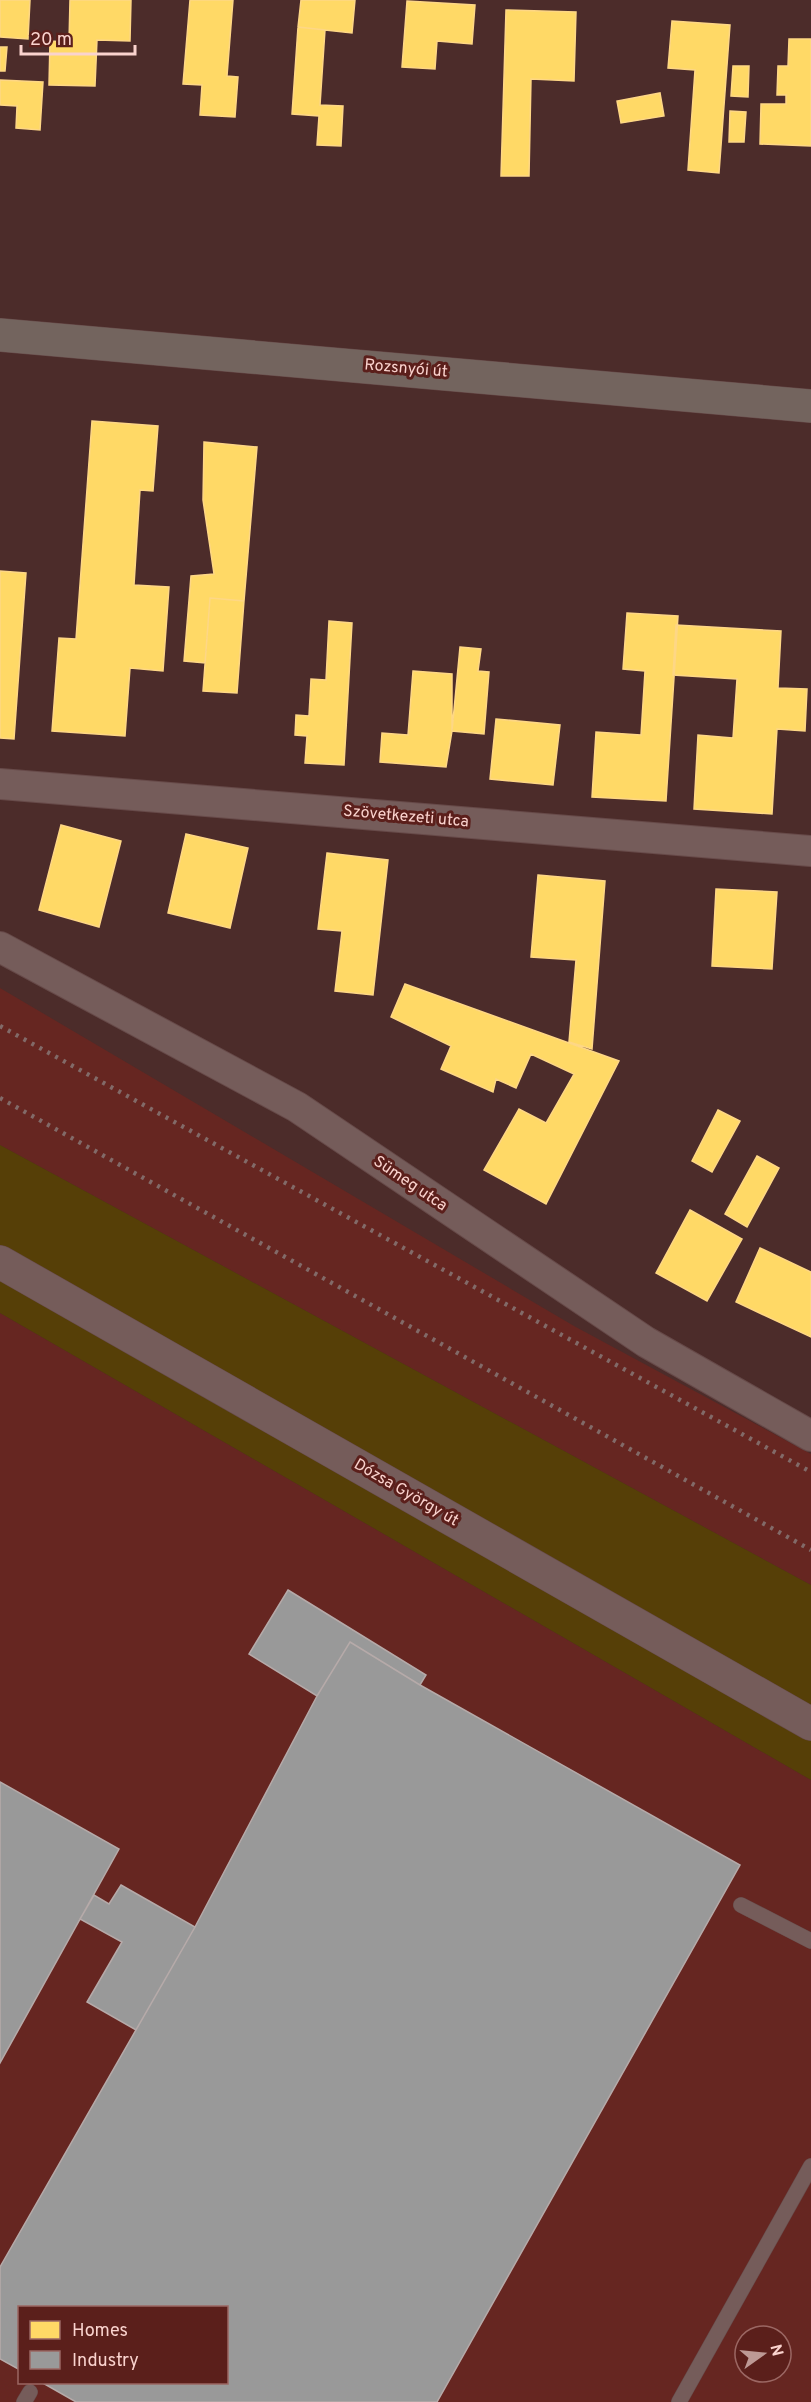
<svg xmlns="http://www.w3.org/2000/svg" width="811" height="2402" viewBox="0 0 811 2402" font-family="Overpass,sans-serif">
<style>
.built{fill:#662621;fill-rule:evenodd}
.green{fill:#563f07}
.homes{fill:#ffd966;stroke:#fed785;stroke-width:1.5}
.industry{fill:#999;stroke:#b6aaa9;stroke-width:1.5}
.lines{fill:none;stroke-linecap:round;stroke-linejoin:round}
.lane-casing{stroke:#674a49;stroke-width:16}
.street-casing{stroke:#674a49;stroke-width:32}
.secondary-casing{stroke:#674a49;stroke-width:34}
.primary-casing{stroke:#674a49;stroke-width:34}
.lane{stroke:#755c5a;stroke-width:15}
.street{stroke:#755c5a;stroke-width:30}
.secondary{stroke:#755c5a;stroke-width:33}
.primary{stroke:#73645e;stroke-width:33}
.rail{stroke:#826a68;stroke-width:4.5;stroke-dasharray:3 6;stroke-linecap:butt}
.labels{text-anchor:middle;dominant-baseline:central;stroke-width:6;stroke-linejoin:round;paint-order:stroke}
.street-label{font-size:16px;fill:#fad3ce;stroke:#5b1f1b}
</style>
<rect width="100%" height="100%" fill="#4c2c2a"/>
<path class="built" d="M0,988L574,1326L811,1454V1585L0,1145Z
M0,1313L811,1780V2402H0ZM20,2308H226V2382H20ZM745,2336H781V2372H745Z"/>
<path class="green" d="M0,1145L811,1585V1780L0,1313Z"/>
<path class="homes" d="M0,0H30L28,39L0,37Z
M70,0H131L130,41L97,40L95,86L49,85L50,41L69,42Z
M190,0H233L227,76L238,77L235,117L200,115L202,85L183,84Z
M301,0H355L352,33L298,27Z
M407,1L475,5L472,44L437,41L435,69L402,67Z
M506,10L576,12L574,81L531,79L529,176H501Z
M672,21L730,25L719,173L688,170L695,70L668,68Z
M298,27L325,30L320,105L343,106L341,146L317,145L319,116L292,114Z
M789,39H811V146L760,144L761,104H786V95H777L778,66H788Z
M0,47H7L5,71H0Z
M733,66H749L748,97L731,96Z
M0,80L43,82L40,130L16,128L17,106L0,105Z
M660,93L664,116L621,123L617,101Z
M730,111L746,112L744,142H729Z
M92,421L158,426L153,491L140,490L134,585L169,587L163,671L130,668L125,736L52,731L59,638L76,639Z
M204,442L257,447L244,601L210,598L205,663L184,661L191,576L214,574L203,500Z
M0,571L26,573L14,739L0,738Z
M210,598L244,601L237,693L203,691Z
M627,613L678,616L666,801L592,797L596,732L641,735L645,671L623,669Z
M329,621L352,623L344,765L305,763L307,736L295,735L296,715L309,716L311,679L326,680Z
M676,625L781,631L778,688L807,689L805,731L777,729L772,814L694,809L698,735L733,738L737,679L673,675Z
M460,647L481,649L478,671L489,672L484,734L452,731Z
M413,671L452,674V731L446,767L380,762L382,733L408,735Z
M496,719L560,725L553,785L490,779Z
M61,825L121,841L99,927L39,910Z
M186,834L248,848L230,928L168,913Z
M327,853L388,860L373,995L335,991L342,931L318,929Z
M538,875L605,881L592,1049L569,1042L576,960L531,957Z
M716,889L777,892L772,969L712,966Z
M405,984L619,1061L546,1204L484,1170L519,1109L546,1123L574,1074L531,1054L516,1088L496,1079L493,1092L441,1069L451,1046L391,1017Z
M718,1110L740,1121L712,1172L692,1161Z
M757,1156L779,1168L747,1227L725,1214Z
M690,1210L742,1239L707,1301L656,1273Z
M760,1248L811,1272V1337L736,1302Z"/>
<path class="industry" d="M288,1590L426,1675L420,1685L350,1642L317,1696L249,1654Z
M350,1642L420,1685L740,1865L437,2402H76L41,2382H226V2308H20V2370L0,2359V2267L195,1927L317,1696Z
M0,1782L119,1849L0,2063Z
M121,1885L195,1927L136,2030L87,2002L122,1942L80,1919L94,1895L109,1904Z"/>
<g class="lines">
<g class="lane-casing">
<path id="lane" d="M741,1905L811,1941
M24,2402L30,2392
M679,2402L811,2166"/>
</g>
<g class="street-casing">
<path id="street" d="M0,784L811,851
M0,947L297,1107L646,1342L811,1436"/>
</g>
<g class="secondary-casing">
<path id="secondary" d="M0,1262L811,1724"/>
</g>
<g class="primary-casing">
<path id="primary" d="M0,335L811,406"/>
</g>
<use href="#lane" class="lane"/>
<use href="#street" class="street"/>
<use href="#secondary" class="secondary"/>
<use href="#primary" class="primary"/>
<path class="rail" d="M0,1026L811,1472
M0,1098L811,1550"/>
</g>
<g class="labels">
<g class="street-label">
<text transform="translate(406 369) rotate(5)">Rozsnyói út</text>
<text transform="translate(406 817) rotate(5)">Szövetkezeti utca</text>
<text transform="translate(410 1184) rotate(34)">Sümeg utca</text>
<text transform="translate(406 1493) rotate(30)">Dózsa György út</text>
</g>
</g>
<rect x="18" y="2306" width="210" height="78" fill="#5b1f1b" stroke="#9b6763" stroke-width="1.5"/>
<rect x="30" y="2321" width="30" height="18" fill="#ffd966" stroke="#9b6763" stroke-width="1.5"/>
<text x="72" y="2336" font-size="18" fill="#fad3ce">Homes</text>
<rect x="30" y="2351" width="30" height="18" fill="#999999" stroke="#9b6763" stroke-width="1.5"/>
<text x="72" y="2366" font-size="18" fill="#fad3ce">Industry</text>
<g transform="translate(763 2354) rotate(75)"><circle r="28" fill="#5b1f1b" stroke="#9b6763" stroke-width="1.5"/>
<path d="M0-4.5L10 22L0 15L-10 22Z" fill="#bd9995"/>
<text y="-9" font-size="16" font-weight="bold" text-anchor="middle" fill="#fad3ce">N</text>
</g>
<path d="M21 45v9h114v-9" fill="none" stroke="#fad3ce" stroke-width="3"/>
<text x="30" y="45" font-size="18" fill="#fad3ce" stroke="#5b1f1b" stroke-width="4.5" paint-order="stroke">20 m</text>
</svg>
